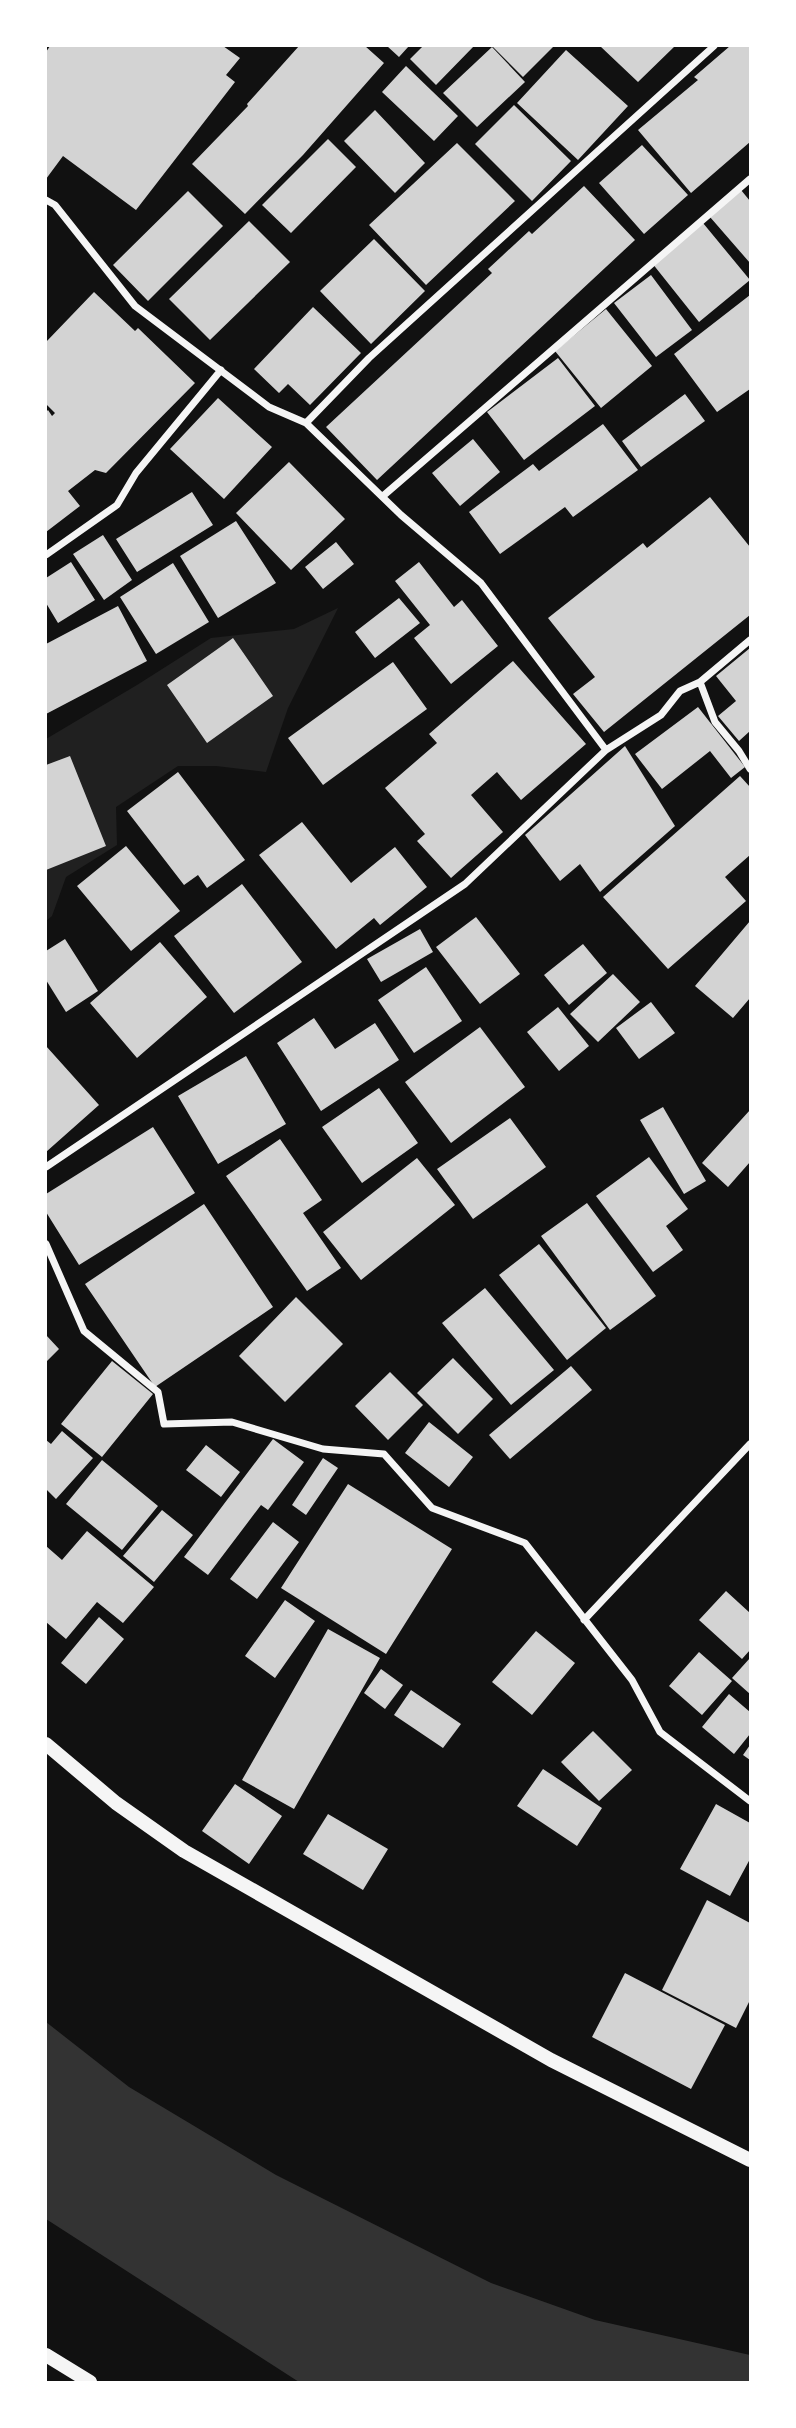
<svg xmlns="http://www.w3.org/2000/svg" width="796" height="2428" viewBox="0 0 796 2428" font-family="Jost,sans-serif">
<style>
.green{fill:#202020}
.water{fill:#333}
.building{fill:#d3d3d3}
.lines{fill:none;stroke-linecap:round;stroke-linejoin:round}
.minor{stroke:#f5f5f5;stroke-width:7}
.secondary{stroke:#f5f5f5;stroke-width:14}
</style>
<rect width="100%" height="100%" fill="#111"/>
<path class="green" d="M338,608L288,708L266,772L216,766H178L116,807L117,845L66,877L52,916L46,921V739L137,685L211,638L294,629Z"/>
<path class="water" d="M46,2022L129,2087L276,2175L491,2283L595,2320L750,2355V2382H299L46,2219Z"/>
<path class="building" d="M50,46H223L240,58L226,75L235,82L136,210L63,156L46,179V52Z
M299,46H365L384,63L303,155L245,214L192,164L248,106L247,104Z
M387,46H409L399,57Z
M423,46H474L436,85L410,59Z
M492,46H554L523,77Z
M600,46H675L638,82Z
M730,46H750V142L691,193L638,130L698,80L694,77Z
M492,47L525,82L477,127L443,93Z
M566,50L628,106L578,160L517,103Z
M406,66L458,116L434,141L382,92Z
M514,105L571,161L532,201L475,144Z
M375,110L425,163L395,193L344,141Z
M328,139L356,167L291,233L262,205Z
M457,143L515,201L426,285L369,225Z
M642,145L688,195L644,234L599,183Z
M584,186L635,240L377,480L326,427L492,273L488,269L529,231L532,234Z
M741,190L750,201V263L710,217Z
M188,191L223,226L148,301L113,265Z
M249,221L290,262L210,340L169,299Z
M703,223L750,280L699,322L652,263Z
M374,239L425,291L371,344L320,291Z
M651,275L692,330L656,357L614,303Z
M94,292L135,331L138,328L195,383L106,473L95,470L68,491L80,506L46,532V412L48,410L52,416L55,413L46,404V342Z
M750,295V389L717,412L674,354Z
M313,307L361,353L310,405L288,384L279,393L254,369Z
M606,309L652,366L601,408L555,351Z
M558,358L595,406L524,460L487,412Z
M685,394L705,421L641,467L622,441Z
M218,398L272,447L224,499L170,449Z
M603,424L638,470L573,517L565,507L500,554L469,512L533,464L539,471Z
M473,439L500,472L460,506L432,473Z
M289,462L345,519L291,570L236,513Z
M192,492L213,525L137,572L116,539Z
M710,497L750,547V615L604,732L573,694L595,677L548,618L643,543L647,548Z
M236,521L276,583L218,618L180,556Z
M103,535L132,580L104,600L73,554Z
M336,542L354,564L323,589L305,567Z
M71,562L95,600L58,623L46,603V578Z
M419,562L454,607L462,600L498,646L451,684L414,638L430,625L395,581Z
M173,563L209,622L156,654L120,597Z
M399,598L420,623L375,658L355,632Z
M118,606L147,661L46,714V644Z
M233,638L273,696L207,743L167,685Z
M750,648V731L739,741L718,716L736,701L716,676Z
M513,661L586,744L521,800L497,772L471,795L503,832L451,878L417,841L425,834L385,788L437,743L429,734Z
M393,662L427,709L323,785L288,738Z
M698,707L745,767L731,778L710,751L662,789L635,754Z
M625,746L675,826L600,892L580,864L560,881L525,835Z
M70,756L106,846L46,870V765Z
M178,772L245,860L207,888L198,875L184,885L127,811Z
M740,776L750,787V855L725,877L746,901L668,969L603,897Z
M302,822L351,883L395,847L427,887L380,925L374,918L336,949L259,855Z
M126,846L180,911L131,951L77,886Z
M242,884L302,962L234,1013L174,936Z
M476,917L520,974L480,1004L436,947Z
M750,921V998L733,1018L695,986Z
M420,929L433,952L381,982L367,959Z
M65,939L98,991L66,1012L46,980V951Z
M160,942L207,997L137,1058L90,1003Z
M583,944L607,973L569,1005L544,975Z
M426,967L462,1021L414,1053L378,1000Z
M613,974L640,1002L598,1042L570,1014Z
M651,1002L675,1033L639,1059L616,1028Z
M558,1007L589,1046L559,1071L527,1032Z
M314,1018L335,1049L375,1023L399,1060L321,1111L277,1043Z
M480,1027L525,1087L451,1143L405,1082Z
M46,1046L99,1105L46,1152Z
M246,1056L286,1124L218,1164L178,1096Z
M379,1088L418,1143L362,1183L322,1127Z
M663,1107L706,1181L684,1194L640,1120Z
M750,1110V1162L728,1187L702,1163Z
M510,1118L546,1167L473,1219L437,1169Z
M153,1127L195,1193L79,1265L46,1212V1194Z
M280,1139L322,1200L303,1213L341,1268L307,1291L226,1176Z
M649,1157L688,1209L666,1226L683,1250L653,1272L596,1196Z
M417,1158L455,1205L361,1280L323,1232Z
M587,1203L656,1296L610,1330L541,1236Z
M204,1204L273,1307L155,1387L85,1284Z
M539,1244L606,1328L567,1360L499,1275Z
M485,1288L554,1370L511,1405L442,1323Z
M296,1297L343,1344L285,1402L239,1356Z
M46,1335L59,1349L46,1362Z
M453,1358L493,1399L458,1434L417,1393Z
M112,1361L153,1394L102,1457L61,1424Z
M571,1366L592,1390L510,1459L489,1435Z
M390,1372L423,1405L388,1440L355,1406Z
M429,1422L473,1457L449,1487L405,1453Z
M62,1431L93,1458L56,1499L46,1489V1440L51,1444Z
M273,1439L304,1462L268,1510L261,1505L208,1575L184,1557Z
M206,1445L240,1472L221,1497L186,1470Z
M323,1458L338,1468L306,1515L292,1505Z
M102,1460L158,1506L122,1550L66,1504Z
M348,1484L452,1549L386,1654L281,1588Z
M162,1510L193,1535L154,1582L123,1556Z
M273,1522L299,1542L257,1599L230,1579Z
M87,1531L154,1587L123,1623L97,1602L66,1639L46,1622V1546L62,1560Z
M726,1591L750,1613V1650L742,1659L699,1620Z
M285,1600L315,1621L275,1678L245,1656Z
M99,1617L124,1639L86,1684L61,1663Z
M328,1629L380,1658L294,1809L242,1780Z
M536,1631L575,1663L532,1715L492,1682Z
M699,1652L732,1681L702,1715L669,1686Z
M750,1658V1694L732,1678Z
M381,1669L403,1685L385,1709L364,1693Z
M411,1690L461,1724L443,1748L394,1715Z
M729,1694L750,1712V1734L734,1754L702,1727Z
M593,1731L632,1770L599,1801L561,1762Z
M750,1745V1760L743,1755Z
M543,1769L602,1808L577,1846L517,1806Z
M235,1784L282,1816L249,1864L202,1831Z
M716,1804L750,1823V1859L730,1896L680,1869Z
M328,1814L388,1849L363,1890L303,1854Z
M707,1900L750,1923V2000L736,2028L662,1990Z
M625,1973L725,2025L691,2089L592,2037Z"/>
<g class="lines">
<path class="minor" d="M46,200L55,205L135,306L269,407L306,423L401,515L481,583L606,750L465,884L46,1167
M306,423L369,358L714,46
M383,496L750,179
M46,555L117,505L136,473L221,370
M700,682L750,640
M606,750L661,715L680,691L700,682L715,722L739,751L750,769
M46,1244L84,1331L158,1392L164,1424L232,1422L323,1449L384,1454L432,1508L525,1543L632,1680L660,1732L750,1801
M584,1620L750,1444"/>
<path class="secondary" d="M46,1744L116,1803L184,1851L551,2060L750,2160
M46,2355L90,2382"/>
</g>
<rect width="796" height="2428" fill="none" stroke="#ffffff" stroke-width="94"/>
</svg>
